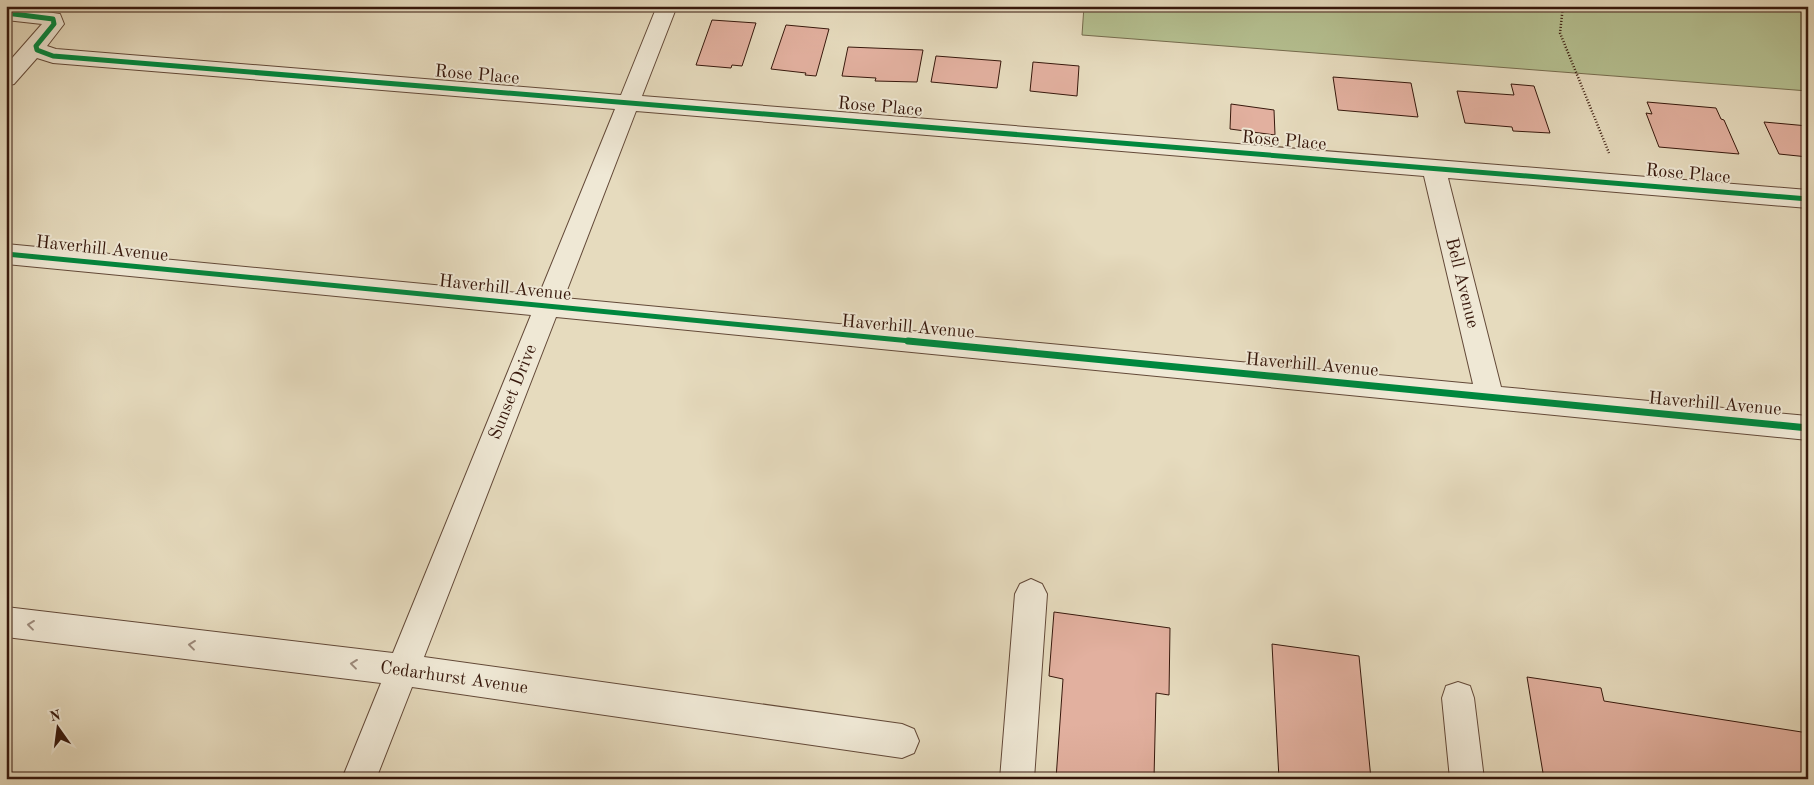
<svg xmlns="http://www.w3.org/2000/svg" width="1814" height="785" viewBox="0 0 1814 785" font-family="'Old Standard TT',serif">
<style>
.green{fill:#b5c091;stroke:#766c4e}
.building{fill:#e2b09f;stroke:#37180c}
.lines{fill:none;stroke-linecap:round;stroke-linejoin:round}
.minor-casing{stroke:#634938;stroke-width:2}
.path{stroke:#37180c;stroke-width:2.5;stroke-dasharray:1 2;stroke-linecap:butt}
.minor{fill:#efe8d5;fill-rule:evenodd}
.cycleway-far1-casing{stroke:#efe8d5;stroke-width:8}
.cycleway-casing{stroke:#efe8d5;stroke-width:10}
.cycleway-far1{stroke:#00873e;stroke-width:5}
.cycleway{stroke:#00873e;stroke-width:7}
.oneway{stroke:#9c8a7b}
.labels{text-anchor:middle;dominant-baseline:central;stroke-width:4;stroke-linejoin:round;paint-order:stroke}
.street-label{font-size:18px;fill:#37180c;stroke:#efe8d5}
</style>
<rect width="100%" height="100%" fill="#e6dbbe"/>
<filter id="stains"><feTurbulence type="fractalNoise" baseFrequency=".004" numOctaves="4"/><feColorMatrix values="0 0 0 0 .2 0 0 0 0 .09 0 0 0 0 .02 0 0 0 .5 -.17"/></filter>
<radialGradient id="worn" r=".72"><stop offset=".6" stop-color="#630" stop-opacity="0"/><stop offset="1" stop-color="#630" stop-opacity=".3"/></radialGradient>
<path class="green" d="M1084,6H1808V91L1082,35Z"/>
<path class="building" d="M712,20L756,23L742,66L732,65L731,68L696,65Z
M786,25L829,29L816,76L805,75L806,73L771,69Z
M848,47L923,50L917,82L875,81L876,78L842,76Z
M936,56L1001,61L997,88L931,82Z
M1033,62L1079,66L1077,96L1030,91Z
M1333,77L1411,83L1418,117L1338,110Z
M1511,84L1534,86L1550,133L1513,131L1512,127L1465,123L1457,91L1514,95Z
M1647,102L1716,108L1721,119L1724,120L1739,154L1659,147L1646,113L1652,114Z
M1231,104L1274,110L1275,135L1230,129Z
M1764,122L1808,126V157L1779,154Z
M1054,612L1170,628L1169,695L1156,693L1154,779H1056L1063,679L1049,676Z
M1272,644L1359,656L1371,779H1279Z
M1527,677L1601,688L1604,701L1808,733V779H1544Z"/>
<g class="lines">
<g class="minor-casing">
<path id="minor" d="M6,6L60,14L64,24L47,46L56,49L621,95L657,6H677L642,96L1808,190V208L1448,178L1501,387L1808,416V440L556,317L424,657L902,724L914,729L919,741L914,753L902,758L412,687L376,779H342L381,683L6,637V607L393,653L531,315L6,264V244L539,295L615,109L53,63L37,58L14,84L6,86V65L42,24L6,20ZM636,111L1424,176L1473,384L564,298Z
M1031,579L1042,584L1047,594L1034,779H1000L1015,594L1020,584Z
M1458,682L1470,686L1474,698L1484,779H1450L1442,698L1446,686Z"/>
</g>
<path class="path" d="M1563,6L1560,33L1609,153"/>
<use href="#minor" class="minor"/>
<g class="cycleway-far1-casing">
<path id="cycleway-far1" d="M6,13L53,19L54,24L36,46L37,50L53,56L1808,199
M6,254L921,342"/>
</g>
<g class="cycleway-casing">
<path id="cycleway" d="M908,341L1808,428"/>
</g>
<use href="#cycleway-far1" class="cycleway-far1"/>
<use href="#cycleway" class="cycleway"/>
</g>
<defs><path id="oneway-chevron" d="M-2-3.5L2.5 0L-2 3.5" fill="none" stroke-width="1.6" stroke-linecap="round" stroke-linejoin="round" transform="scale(1.25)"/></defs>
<g class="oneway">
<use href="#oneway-chevron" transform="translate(31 625) rotate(-173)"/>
<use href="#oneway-chevron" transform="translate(192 645) rotate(-173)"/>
<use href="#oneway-chevron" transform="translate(354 664) rotate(-173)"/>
</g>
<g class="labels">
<g class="street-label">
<text transform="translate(477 75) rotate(5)">Rose Place</text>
<text transform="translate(880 107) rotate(5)">Rose Place</text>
<text transform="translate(1284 141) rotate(5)">Rose Place</text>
<text transform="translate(1688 174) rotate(5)">Rose Place</text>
<text transform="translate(102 249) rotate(6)">Haverhill Avenue</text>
<text transform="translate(1462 283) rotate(76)">Bell Avenue</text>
<text transform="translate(505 288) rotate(6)">Haverhill Avenue</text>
<text transform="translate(908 327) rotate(5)">Haverhill Avenue</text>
<text transform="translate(1312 365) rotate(5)">Haverhill Avenue</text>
<text transform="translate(513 392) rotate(-68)">Sunset Drive</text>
<text transform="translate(1715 404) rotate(5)">Haverhill Avenue</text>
<text transform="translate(454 678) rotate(8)">Cedarhurst Avenue</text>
</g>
</g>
<rect width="1814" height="785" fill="none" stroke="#e6dbbe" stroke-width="25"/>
<rect x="8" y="8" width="1799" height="770" fill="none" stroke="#37180c" stroke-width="2.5"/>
<rect x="12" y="12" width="1789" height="760" fill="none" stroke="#37180c"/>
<g transform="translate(58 728) rotate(346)" stroke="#efe8d5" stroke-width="4" paint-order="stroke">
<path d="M0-4L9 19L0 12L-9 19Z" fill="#37180c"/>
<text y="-8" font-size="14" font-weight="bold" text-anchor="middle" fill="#37180c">N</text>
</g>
<rect width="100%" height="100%" filter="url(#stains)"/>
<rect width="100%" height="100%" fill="url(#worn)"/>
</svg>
